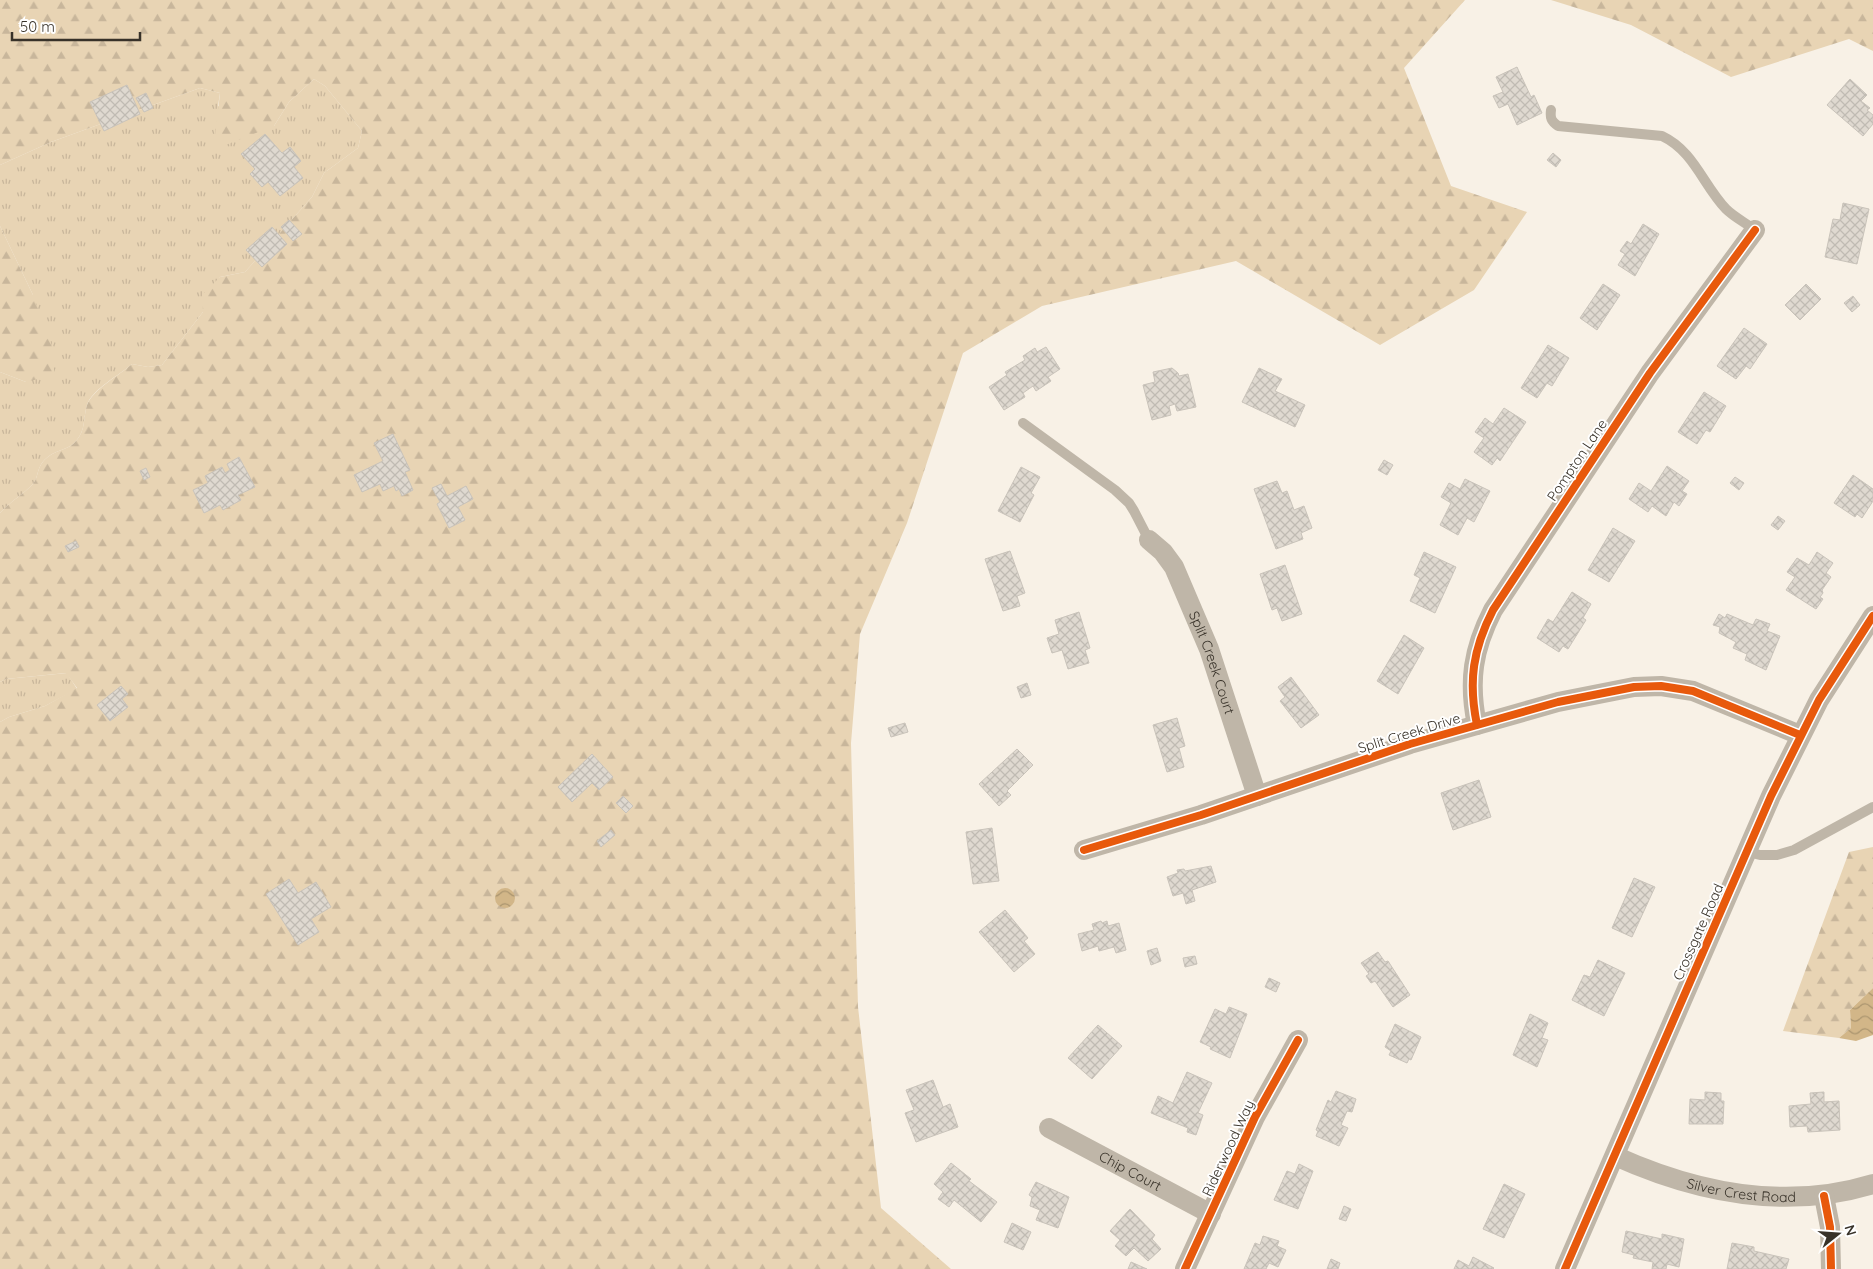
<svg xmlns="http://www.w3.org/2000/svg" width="1873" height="1269" viewBox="0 0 1873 1269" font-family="Quicksand,sans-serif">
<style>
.grass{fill:url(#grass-tufts)}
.forest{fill:url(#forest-firs)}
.water{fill:url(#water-waves)}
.building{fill:url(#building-cross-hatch);stroke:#c9c3ba}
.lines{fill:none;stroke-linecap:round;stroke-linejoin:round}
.service{stroke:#bfb6a8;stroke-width:10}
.minor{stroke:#bfb6a8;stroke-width:20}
.cycleway-casing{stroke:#fff;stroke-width:11}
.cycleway{stroke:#e8590c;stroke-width:8}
.labels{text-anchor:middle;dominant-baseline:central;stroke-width:4;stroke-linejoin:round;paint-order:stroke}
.street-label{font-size:14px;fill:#383229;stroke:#fff}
</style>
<defs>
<pattern id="grass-tufts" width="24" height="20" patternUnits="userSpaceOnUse" patternTransform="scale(1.25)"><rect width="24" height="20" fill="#e8d4b4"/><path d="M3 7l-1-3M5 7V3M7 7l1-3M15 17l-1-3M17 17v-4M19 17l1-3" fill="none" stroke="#c8b69b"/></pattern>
<pattern id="forest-firs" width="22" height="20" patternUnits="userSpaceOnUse" patternTransform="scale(1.25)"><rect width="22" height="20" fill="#e8d4b4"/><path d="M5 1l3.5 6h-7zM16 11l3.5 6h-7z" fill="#c8b69b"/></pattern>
<pattern id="water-waves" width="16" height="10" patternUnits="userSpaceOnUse" patternTransform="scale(1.25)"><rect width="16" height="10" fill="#d2b688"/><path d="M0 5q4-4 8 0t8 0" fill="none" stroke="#ab956f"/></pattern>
<pattern id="building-cross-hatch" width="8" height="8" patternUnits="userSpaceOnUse" patternTransform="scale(1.25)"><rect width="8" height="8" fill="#dfd9d0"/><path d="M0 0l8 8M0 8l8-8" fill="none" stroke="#c0bbb3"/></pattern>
</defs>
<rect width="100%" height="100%" fill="#f8f1e6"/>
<path class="grass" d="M314,79L325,86L362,131L358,148L324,173L312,197L245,272L220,277L203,312L162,365L148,367L132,364C120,375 92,389 87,405C83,418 86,430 76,441C70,449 57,450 49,456C35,466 40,477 32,485C22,495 10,502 0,513V372L26,382L33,295L0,226V165L51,142L200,88L220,93L218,106L274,126L289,102Z
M67,673L77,689L45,706L9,717L0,722V682L6,679Z"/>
<path class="forest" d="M0,0H1465L1404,68L1451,186L1527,212L1474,290L1380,345L1236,261L1042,306L963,353L907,523L860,634L851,743L858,1007L881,1208L951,1269H0V722L9,717L45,706L77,688L66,673L6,679L0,682V513C10,502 22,495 32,485C40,477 35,466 49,456C57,450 70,449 76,441C86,430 83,418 87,405C93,389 120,375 132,364L148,367L162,365L203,312L202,295L220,277L245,272L312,197L324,173L358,148L362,131L325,86L314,79L289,102L274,126L223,146L215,138L220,93L200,88L51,142L0,165Z
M1551,0H1873V51L1849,39L1731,77L1631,25Z
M0,226L33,295L54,351V375L26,382L0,372Z
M1873,847V988L1850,1010L1851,1028L1839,1038L1783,1031L1849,852Z"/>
<path class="water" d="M495 898a10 10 0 1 1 20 0a10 10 0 1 1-20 0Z
M1873,988V1035L1856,1041L1839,1038L1851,1028L1850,1010Z"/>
<path class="building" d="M1517,67L1531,97L1534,95L1542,113L1517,125L1508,104L1499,108L1493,96L1503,92L1496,77Z
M1850,79L1867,95L1861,101L1870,108L1867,110L1873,115V124L1863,136L1827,105Z
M127,85L140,114L104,131L90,102Z
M146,93L153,108L144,112L136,98Z
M265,134L282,153L290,147L301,161L294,167L303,178L280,196L268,182L262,187L250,174L255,169L241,154Z
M1553,153L1561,160L1556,167L1547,160Z
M1843,203L1869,209L1857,264L1825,257L1833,219L1840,220Z
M289,220L302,234L293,241L281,227Z
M1643,224L1659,234L1635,276L1618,265L1625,254L1620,251L1627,241L1631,244Z
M272,227L287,244L262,267L246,250Z
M1603,284L1620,295L1597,330L1580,318Z
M1806,284L1821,299L1800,320L1785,305Z
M1853,296L1860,305L1852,312L1844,303Z
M1744,328L1767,344L1750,369L1746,366L1736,379L1717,366Z
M1548,345L1569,358L1552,386L1547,383L1537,398L1521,388Z
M1046,347L1060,369L1048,377L1051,381L1036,391L1033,386L1023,393L1025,397L1004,410L989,387L1007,375L1005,372L1025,360L1023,356L1035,348L1037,352Z
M1172,368L1178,373L1179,376L1188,374L1196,407L1177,411L1175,404L1169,406L1171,415L1152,420L1143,385L1155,382L1153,372Z
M1259,368L1282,379L1275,391L1305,405L1295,427L1242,402Z
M1704,392L1726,406L1710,432L1706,430L1697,444L1678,432Z
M1504,408L1526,422L1500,461L1497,458L1492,465L1474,452L1484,438L1475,432L1485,418L1493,424Z
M393,434L410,470L405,472L413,490L402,496L399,489L396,491L394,486L383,491L380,484L362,492L354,475L383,461L374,443Z
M239,457L255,487L238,495L241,500L223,510L220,505L204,513L193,490L208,483L205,476L222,467L225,473L230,470L227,464Z
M1384,460L1393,465L1387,475L1378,470Z
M1667,466L1689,481L1682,491L1687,494L1679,506L1674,502L1666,516L1652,506L1648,512L1629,499L1639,483L1651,491Z
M1021,467L1040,477L1031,493L1034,495L1020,522L998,511Z
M146,468L150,477L144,480L140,471Z
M1853,475L1873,489V501L1862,518L1857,514L1855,517L1834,503Z
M1735,477L1744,483L1739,490L1730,483Z
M1465,479L1490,491L1474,522L1467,518L1458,535L1440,525L1451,503L1441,497L1449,483L1460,489Z
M1277,481L1282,493L1287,491L1294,510L1304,506L1312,528L1301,533L1303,539L1276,549L1254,489Z
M441,484L447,496L466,486L473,499L458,507L465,520L449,528L437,504L440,502L432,488Z
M1778,516L1785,521L1778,530L1771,525Z
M1613,528L1635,541L1609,582L1588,570Z
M76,541L79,547L68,552L65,546Z
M1010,551L1025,593L1017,596L1020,606L1003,611L985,559Z
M1424,552L1456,567L1435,613L1410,601L1420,578L1414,575Z
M1817,552L1833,563L1826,573L1831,577L1822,590L1823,593L1820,597L1823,599L1816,609L1786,590L1795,577L1787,572L1797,558L1809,565Z
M1285,565L1302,614L1282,621L1277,608L1272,610L1260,574Z
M1572,592L1591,604L1583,618L1586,620L1568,649L1563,646L1559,652L1537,638L1548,619L1553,622Z
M1079,612L1090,648L1085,650L1089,663L1068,669L1062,650L1052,653L1047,638L1059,634L1055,620Z
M1719,614L1725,618L1727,614L1753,625L1756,619L1770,624L1767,631L1780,636L1766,670L1745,660L1747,654L1733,648L1736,642L1719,633L1720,627L1713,625Z
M1404,635L1424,648L1398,694L1377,681Z
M1291,677L1319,715L1301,728L1280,701L1285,697L1278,687Z
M1027,683L1031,695L1021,698L1017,687Z
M121,686L128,694L122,699L128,707L110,721L97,705Z
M1177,718L1185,746L1179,748L1184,767L1167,772L1153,725Z
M905,723L908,732L891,737L888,728Z
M1017,749L1033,765L1007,791L1011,795L999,806L979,784Z
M592,754L613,777L599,790L592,783L572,802L558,787Z
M1479,780L1491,817L1453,830L1441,793Z
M623,796L633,806L626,813L616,803Z
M992,828L999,881L973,884L966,832Z
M611,830L615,835L601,847L597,841Z
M1211,866L1216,882L1192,890L1195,901L1186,904L1183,893L1173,896L1167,877L1178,873L1177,870L1184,869L1185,871Z
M1634,878L1655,887L1632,937L1612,928Z
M289,879L298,893L316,882L331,907L311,919L319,932L298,945L266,894Z
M1005,910L1028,938L1024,941L1035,954L1014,972L979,932Z
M1101,921L1102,923L1107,921L1108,926L1119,923L1126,950L1116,953L1114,947L1099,951L1098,946L1082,951L1078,934L1094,930L1092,924Z
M1157,948L1161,961L1151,965L1147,951Z
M1378,952L1385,962L1388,961L1410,995L1393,1007L1375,981L1371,983L1366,976L1369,974L1361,963Z
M1195,956L1197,964L1185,967L1183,958Z
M1598,960L1625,973L1604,1016L1572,1000L1584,975L1590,977Z
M1269,978L1280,983L1276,992L1265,987Z
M1229,1007L1247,1014L1230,1058L1210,1049L1211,1047L1200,1042L1215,1009L1226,1014Z
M1530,1014L1548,1023L1542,1038L1548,1040L1537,1067L1513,1055Z
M1395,1024L1421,1037L1411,1060L1409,1059L1407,1063L1389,1055L1391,1051L1385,1047Z
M1098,1025L1122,1046L1092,1079L1068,1058Z
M1187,1072L1212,1083L1198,1113L1203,1115L1196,1135L1187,1132L1188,1128L1151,1113L1158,1096L1173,1103Z
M933,1080L943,1107L950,1104L958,1127L916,1142L905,1113L914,1110L906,1090Z
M1336,1091L1356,1099L1352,1112L1347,1111L1341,1125L1348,1128L1339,1146L1316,1136L1318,1131L1316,1130L1328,1100L1331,1102Z
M1705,1092L1721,1093V1101H1724L1723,1124H1689L1690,1099L1705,1100Z
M1824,1092V1102L1839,1101L1840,1130L1808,1132L1807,1126L1790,1127L1789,1106L1811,1104L1810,1093Z
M951,1163L971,1179L969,1181L997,1202L981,1222L954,1200L949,1207L938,1199L943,1192L934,1184Z
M1299,1164L1313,1171L1298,1209L1274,1200L1287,1171L1295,1174Z
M1036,1182L1069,1197L1058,1228L1036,1220L1040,1210L1030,1206L1032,1197L1029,1195Z
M1504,1184L1525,1194L1504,1238L1483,1229Z
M1344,1206L1351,1209L1346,1221L1339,1219Z
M1130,1209L1155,1235L1152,1239L1161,1249L1148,1261L1134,1248L1126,1256L1115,1246L1120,1240L1110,1231Z
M1012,1223L1031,1232L1023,1250L1004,1242Z
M1626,1231L1662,1239V1234L1684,1239L1679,1267L1667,1264L1666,1269H1652L1653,1262L1633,1258L1634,1255L1622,1252Z
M1263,1236L1279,1241L1277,1246L1286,1250L1278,1267L1269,1263L1266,1269H1244L1255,1243L1260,1245Z
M1732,1243L1754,1247V1251L1789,1259L1786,1269H1727Z
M1473,1257L1494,1268L1493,1269H1454L1458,1260L1469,1266Z
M1331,1259L1340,1263L1338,1269H1327Z
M1131,1262L1147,1269H1128Z"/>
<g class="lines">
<path class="service" d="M1551,110C1550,118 1551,121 1558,126L1662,136C1694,151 1703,185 1726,209C1734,217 1746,223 1755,230
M1023,423L1115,490L1129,503L1134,511L1149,540
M1748,852L1760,855H1777L1794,850L1873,807"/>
<g class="minor">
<path id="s1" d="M1149,540L1163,552L1174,567L1209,649L1257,796"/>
<path d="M1477,725C1468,681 1473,649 1493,610L1650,373L1755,230"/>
<path d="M1084,850L1201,815L1410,744L1558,702L1634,687L1661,686L1693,691L1800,735"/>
<path id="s2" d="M1049,1128L1211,1214"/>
<path id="s3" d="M1615,1156C1697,1193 1785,1211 1873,1184"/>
<path d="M1824,1196L1830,1227L1831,1269"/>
<path d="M1185,1269L1255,1117L1298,1040"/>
<path d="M1565,1269L1771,796L1819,700L1873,616"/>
</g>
<g class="cycleway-casing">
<path id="cycleway" d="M1477,725C1468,681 1473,649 1493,610L1650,373L1755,230
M1084,850L1201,815L1410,744L1558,702L1634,687L1661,686L1693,691L1800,735
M1824,1196L1830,1227L1831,1269
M1185,1269L1255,1117L1298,1040
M1565,1269L1771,796L1819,700L1873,616"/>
</g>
<use href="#cycleway" class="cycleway"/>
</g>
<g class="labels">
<g class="street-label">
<text transform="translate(1577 460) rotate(-56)">Pompton Lane</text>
<text stroke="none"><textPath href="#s1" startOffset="140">Split Creek Court</textPath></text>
<text transform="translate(1409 733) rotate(-17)">Split Creek Drive</text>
<text transform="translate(1698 932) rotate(-66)">Crossgate Road</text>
<text transform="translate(1228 1148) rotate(-65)">Riderwood Way</text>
<text stroke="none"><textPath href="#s2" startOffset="92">Chip Court</textPath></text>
<text stroke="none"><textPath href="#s3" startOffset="132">Silver Crest Road</textPath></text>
</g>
</g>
<g transform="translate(1838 1234) rotate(73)" stroke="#ffffff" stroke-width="4" paint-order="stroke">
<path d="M0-4L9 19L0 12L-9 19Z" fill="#383229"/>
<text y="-8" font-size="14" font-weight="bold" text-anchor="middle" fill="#383229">N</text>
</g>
<path d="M12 32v8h128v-8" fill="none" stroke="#383229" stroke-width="2.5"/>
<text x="20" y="32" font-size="15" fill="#383229" stroke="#ffffff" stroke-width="4" paint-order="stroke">50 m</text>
</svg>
